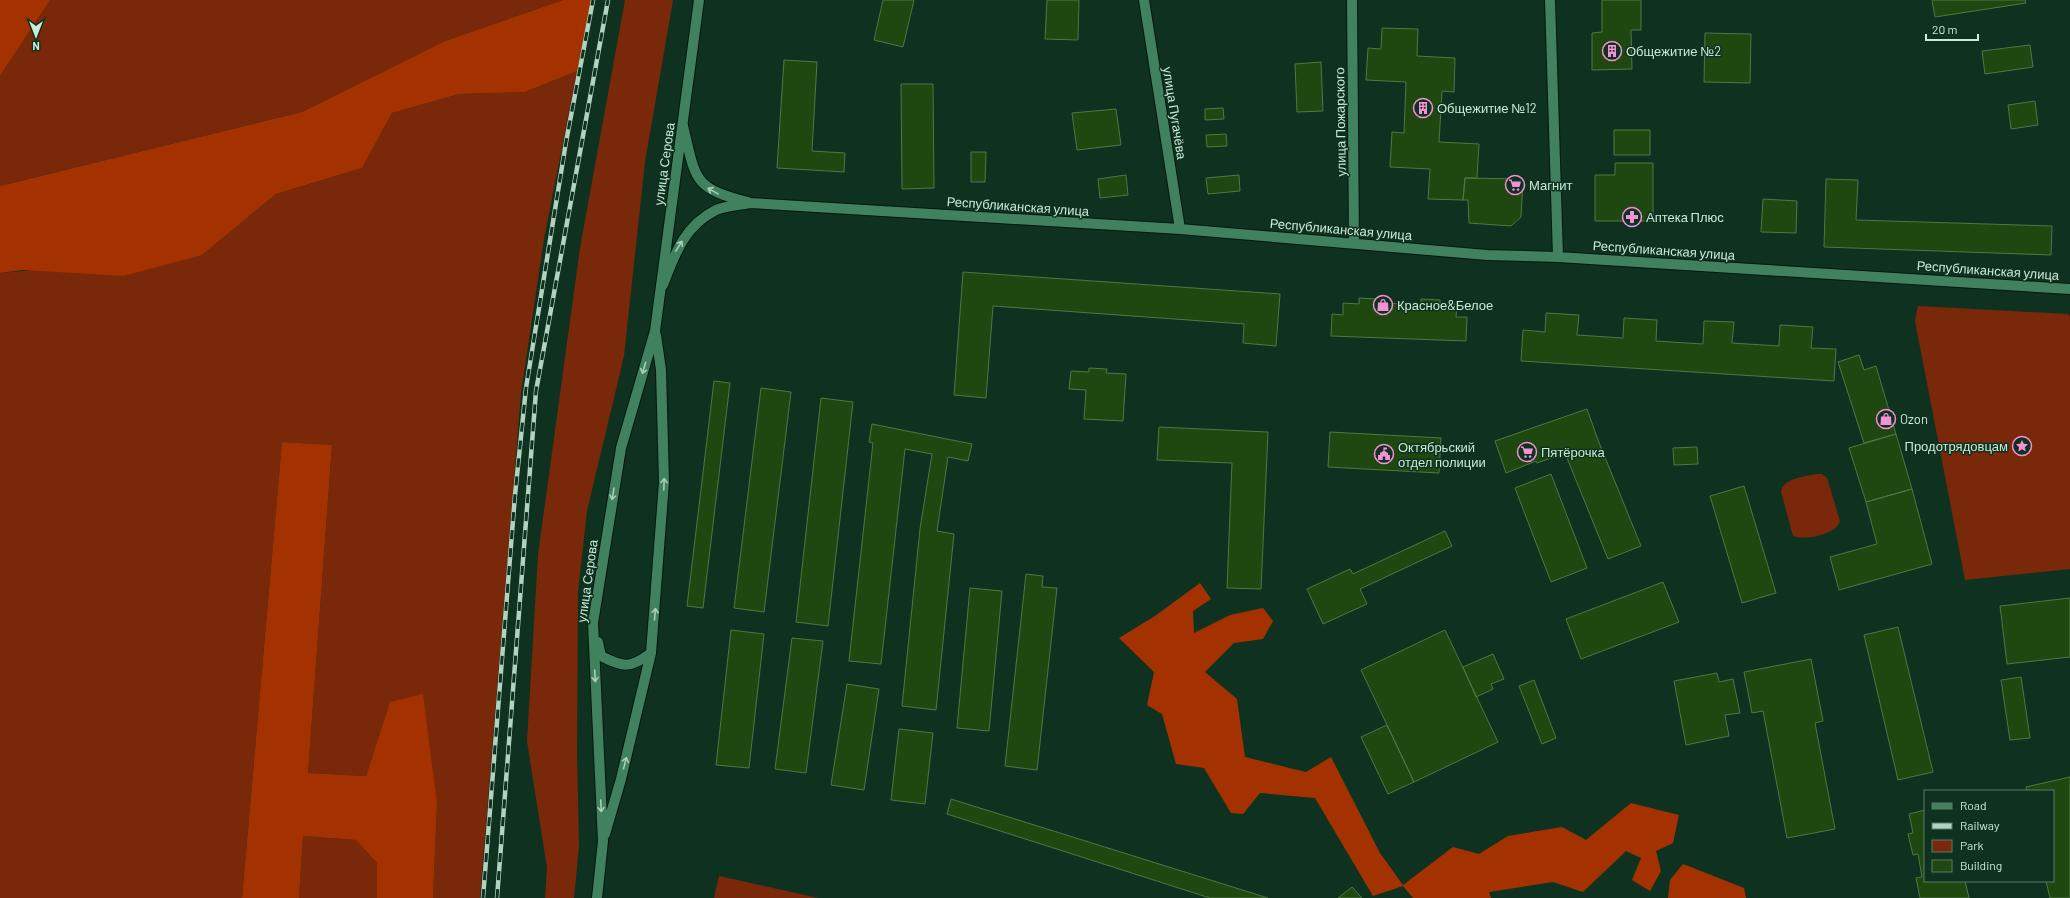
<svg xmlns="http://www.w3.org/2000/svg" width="2070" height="898" viewBox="0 0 2070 898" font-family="Barlow,sans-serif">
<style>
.green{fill:#792809}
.forest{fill:#a43200}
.building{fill:#1f4811;stroke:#4f7644}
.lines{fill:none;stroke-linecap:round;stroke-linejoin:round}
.street-casing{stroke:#04170d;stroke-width:12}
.secondary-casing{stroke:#04170d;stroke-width:12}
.street{stroke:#40815f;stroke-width:10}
.secondary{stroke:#40815f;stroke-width:10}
.rail-casing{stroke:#b2d3bf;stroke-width:4.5}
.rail{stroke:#0f3220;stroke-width:3;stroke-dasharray:9;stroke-linecap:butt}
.oneway{stroke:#a7d0b8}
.labels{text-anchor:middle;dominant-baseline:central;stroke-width:3;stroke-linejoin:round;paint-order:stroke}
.poi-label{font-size:13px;fill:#c9ead6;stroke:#0f3220;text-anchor:start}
.street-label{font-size:13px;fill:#c9ead6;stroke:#0f3220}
</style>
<rect width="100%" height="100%" fill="#0f3220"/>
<path class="green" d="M50,0H563L445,41L302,112L0,186V76Z
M625,0H673L645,162L624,356L587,511L578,592L577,754L579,846L574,898H545L547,868L527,741L538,555L580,248Z
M577,71L544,239L521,393L480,898H433L437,804L390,703L366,776L308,773L332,445L282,442L242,898H0V273L202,255L276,194L362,168L392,113L459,94L525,92Z
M1918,306L2068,314L2070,317V569L1965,580L1915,321Z
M1816,474H1822L1827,478L1840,521C1837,534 1805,541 1793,536L1781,492C1783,478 1804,477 1816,474Z
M303,836L356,840L377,863V898H299Z
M719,876L818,898H714Z"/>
<path class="forest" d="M0,0H50L0,76Z
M563,0H591L577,71L525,92L459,94L392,113L362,168L276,194L202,255L123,276L23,270L0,273V186L302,112L445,41Z
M282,442L332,445L308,773L366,776L390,702L423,694L437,804L433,898H377V863L356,840L303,836L299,898H242Z
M1200,583L1211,599L1193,611L1194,633L1230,615L1263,608L1273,621L1263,639L1234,643L1205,672L1237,699L1245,757L1306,772L1331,757L1380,853L1403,885L1453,847L1479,854L1508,836L1562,827L1586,840L1631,803L1679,815L1673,843L1656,851L1661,871L1650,891L1632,880L1641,858L1626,851L1583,892L1553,882L1489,892L1491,898H1413L1403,886L1373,896L1315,798L1260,793L1243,814L1231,813L1204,768L1176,764L1162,714L1147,705L1154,672L1119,638L1155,616Z
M1683,864L1744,888L1746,898H1668L1670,880Z"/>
<path class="building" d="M883,0H914L903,47L874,40Z
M1047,0H1079L1078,40L1045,39Z
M1602,0H1641V30H1631L1632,69L1592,70V33L1602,32Z
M1932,0H2025L2026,3L1935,17Z
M1382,28L1418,29L1417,56L1455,58L1454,92L1442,91L1439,142L1479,144L1477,178H1465L1463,200L1428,199L1430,169L1390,167L1392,132L1404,133L1406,82L1366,80L1368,48L1381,49Z
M1705,33L1751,34L1750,83L1704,82Z
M2030,45L2033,67L1985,74L1982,51Z
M784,60L817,62L812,151L845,153L844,172L777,168Z
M1321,62L1323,111L1297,112L1295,64Z
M901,84H933L934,188L902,189Z
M2035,101L2038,125L2011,129L2008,105Z
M1223,108L1224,119L1205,120V109Z
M1116,109L1121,145L1077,150L1072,113Z
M1614,130H1650V155H1614Z
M1226,134L1227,146L1207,147L1206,135Z
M971,152H986L985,182H971Z
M1615,163H1653V221H1595V175H1615Z
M1126,175L1128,195L1100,198L1098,179Z
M1239,175L1240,191L1208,194L1206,178Z
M1465,178L1523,179L1521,217L1511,226L1469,223L1468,200H1463Z
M1826,179L1858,180L1856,220L2052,226L2051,255L1824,247Z
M1763,199L1797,201L1796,233L1761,232Z
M963,272L1280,294L1276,346L1243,343L1244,324L993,306L986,398L954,395Z
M1359,298L1378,299V303L1421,304V299L1440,300V304H1457L1456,317H1467L1466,341L1331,336L1332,314L1343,315V303L1359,304Z
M1546,313L1579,315L1577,335L1623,338L1624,318L1657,320L1656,341L1703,344L1704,321L1734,322L1732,343L1779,346L1780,325L1813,327L1811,348L1836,349L1834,381L1521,361L1523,330L1545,332Z
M1859,355L1864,370L1876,366L1896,434L1864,443L1838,362Z
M1089,368L1107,369L1106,373L1126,374L1123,421L1084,419L1086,390L1069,389L1071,371L1089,372Z
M714,381L730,383L703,608L687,606Z
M761,388L791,392L764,612L734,608Z
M821,398L853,402L828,626L796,622Z
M1587,409L1598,440L1641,546L1608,559L1565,453L1537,463L1536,461L1506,473L1495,441Z
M872,424L972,444L968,461L948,457L937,531L954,534L936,710L902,706L920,529L932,454L905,449L881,664L849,661L873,443L869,442Z
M1159,427L1268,432L1261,589L1227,588L1232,463L1157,460Z
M1330,432L1441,438L1439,473L1328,467Z
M1896,434L1912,489L1866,502L1849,448Z
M1697,447L1698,464L1674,465L1673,448Z
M1551,474L1587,568L1551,582L1515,488Z
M1744,486L1776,593L1742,603L1710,496Z
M1912,489L1932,564L1839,590L1830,557L1877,544L1866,502Z
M1445,531L1452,546L1360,589L1367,604L1323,624L1307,589L1350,569L1353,574Z
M1026,574L1043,576L1042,587L1057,588L1037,770L1005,766Z
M1663,582L1679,622L1581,659L1566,619Z
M970,588L1002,591L989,731L957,728Z
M2070,598V657L2007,664L2000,606Z
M1898,627L1933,772L1898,780L1864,635Z
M731,630L764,634L749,768L716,765Z
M1445,630L1498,742L1414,782L1361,670Z
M792,638L823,641L806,773L775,769Z
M1493,654L1504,679L1491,684L1493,689L1476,697L1463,667Z
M1811,659L1823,721L1815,723L1835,829L1787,838L1763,711L1752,713L1744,672Z
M1717,673L1719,682L1733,679L1740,713L1725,715L1729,736L1686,745L1674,681Z
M2021,677L2030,738L2010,740L2001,680Z
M1534,680L1556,738L1542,744L1519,686Z
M847,684L879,689L864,790L831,785Z
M1387,725L1414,782L1388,794L1361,737Z
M899,729L933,733L925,804L891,800Z
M2070,777V898H2050L2046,881H2053V791H2027L2026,787Z
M951,799L1268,898H1210L947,814Z
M1925,810V881H1965L1969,898H1920L1916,878L1922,877L1918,854L1913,855L1908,834L1913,833L1909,814Z
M1352,887L1362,898H1338Z"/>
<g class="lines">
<g class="street-casing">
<path id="street" d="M1144,0L1180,229
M1352,0L1354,243
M1550,0L1558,257
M683,126C696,179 692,188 748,202
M663,285C675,254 684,226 716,210C726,206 739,205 750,203L1180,229L1487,255L1558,257L2070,289"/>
</g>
<g class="secondary-casing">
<path id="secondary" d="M598,642L601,656C624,668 631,668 651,653
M605,834L621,779L651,653L664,482L661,370L656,335
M597,898L603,841L593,623L621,448L655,331L699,0"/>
</g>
<use href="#street" class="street"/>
<use href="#secondary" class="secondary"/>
<g class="rail-casing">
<path id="rail" d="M483,898L515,495L526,388L566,142L593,0
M497,898L536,391L608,0"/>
</g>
<use href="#rail" class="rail"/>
</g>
<defs><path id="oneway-shaft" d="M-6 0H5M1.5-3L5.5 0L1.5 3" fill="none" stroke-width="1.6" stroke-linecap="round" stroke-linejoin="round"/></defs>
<g class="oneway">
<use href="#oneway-shaft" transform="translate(713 191) rotate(-151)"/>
<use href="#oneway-shaft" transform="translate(679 246) rotate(-58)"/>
<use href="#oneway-shaft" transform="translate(644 368) rotate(106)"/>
<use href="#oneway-shaft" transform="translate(664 484) rotate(-88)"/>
<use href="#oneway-shaft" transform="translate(613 494) rotate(100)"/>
<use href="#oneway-shaft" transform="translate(655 614) rotate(-85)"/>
<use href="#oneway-shaft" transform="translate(595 676) rotate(87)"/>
<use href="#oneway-shaft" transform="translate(625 763) rotate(-76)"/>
<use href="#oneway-shaft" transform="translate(601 806) rotate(87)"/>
</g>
<defs>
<g id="building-ring" transform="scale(1)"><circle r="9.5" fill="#0f3220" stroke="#f391d6" stroke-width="1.5"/><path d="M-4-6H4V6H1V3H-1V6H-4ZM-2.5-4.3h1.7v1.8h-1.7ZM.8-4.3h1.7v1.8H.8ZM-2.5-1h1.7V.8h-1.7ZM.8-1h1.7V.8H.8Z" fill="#f391d6"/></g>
<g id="supermarket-ring" transform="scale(1)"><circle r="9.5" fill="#0f3220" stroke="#f391d6" stroke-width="1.5"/><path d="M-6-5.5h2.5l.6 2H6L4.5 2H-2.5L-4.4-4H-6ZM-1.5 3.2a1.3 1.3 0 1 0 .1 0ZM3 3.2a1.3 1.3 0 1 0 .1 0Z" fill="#f391d6"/></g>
<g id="pharmacy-ring" transform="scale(1)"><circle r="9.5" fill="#0f3220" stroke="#f391d6" stroke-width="1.5"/><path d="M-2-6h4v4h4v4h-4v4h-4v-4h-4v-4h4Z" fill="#f391d6"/></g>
<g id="shop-ring" transform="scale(1)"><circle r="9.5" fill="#0f3220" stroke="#f391d6" stroke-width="1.5"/><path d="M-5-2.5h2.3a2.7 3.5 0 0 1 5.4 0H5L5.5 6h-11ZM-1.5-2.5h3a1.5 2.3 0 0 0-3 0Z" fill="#f391d6"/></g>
<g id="sight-ring" transform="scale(1)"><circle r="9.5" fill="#0f3220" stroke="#f391d6" stroke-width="1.5"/><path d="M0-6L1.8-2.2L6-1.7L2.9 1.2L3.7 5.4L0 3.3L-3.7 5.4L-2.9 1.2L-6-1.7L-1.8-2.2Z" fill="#f391d6"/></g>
<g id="civic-ring" transform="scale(1)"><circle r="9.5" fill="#0f3220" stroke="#f391d6" stroke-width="1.5"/><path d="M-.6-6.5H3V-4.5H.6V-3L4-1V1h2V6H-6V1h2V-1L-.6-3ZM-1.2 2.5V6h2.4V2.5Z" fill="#f391d6"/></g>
</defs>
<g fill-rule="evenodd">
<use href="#building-ring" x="1612" y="51"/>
<use href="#building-ring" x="1423" y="108"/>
<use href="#supermarket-ring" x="1515" y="185"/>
<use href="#pharmacy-ring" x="1632" y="217"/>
<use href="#shop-ring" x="1383" y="305"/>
<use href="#shop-ring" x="1886" y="419"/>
<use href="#sight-ring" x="2022" y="446"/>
<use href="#supermarket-ring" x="1527" y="452"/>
<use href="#civic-ring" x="1384" y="454"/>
</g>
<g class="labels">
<g class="poi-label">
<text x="1626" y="51">Общежитие №2</text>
<text x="1437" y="108">Общежитие №12</text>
<text x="1529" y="185">Магнит</text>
<text x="1646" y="217">Аптека Плюс</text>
<text x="1397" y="305">Красное&amp;Белое</text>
<text x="1900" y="419">Ozon</text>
<text x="2008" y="446" text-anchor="end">Продотрядовцам</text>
<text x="1398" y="447">Октябрьский<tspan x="1398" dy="15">отдел полиции</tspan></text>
<text x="1541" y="452">Пятёрочка</text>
</g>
<g class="street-label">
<text transform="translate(1175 113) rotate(81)">улица Пугачёва</text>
<text transform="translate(1340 122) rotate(-91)">улица Пожарского</text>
<text transform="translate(664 164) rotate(-82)">улица Серова</text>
<text transform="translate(1018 206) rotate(4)">Республиканская улица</text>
<text transform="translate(1341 229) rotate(5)">Республиканская улица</text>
<text transform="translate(1664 250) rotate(4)">Республиканская улица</text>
<text transform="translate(1988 270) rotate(4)">Республиканская улица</text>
<text transform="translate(587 581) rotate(-82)">улица Серова</text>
</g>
</g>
<rect x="1924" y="790" width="130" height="92" fill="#0f3220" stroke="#597c69"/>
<rect x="1932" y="803" width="20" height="6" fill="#40815f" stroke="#597c69"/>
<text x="1960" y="810" font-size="12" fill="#c9ead6">Road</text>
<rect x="1932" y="823" width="20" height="6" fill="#b2d3bf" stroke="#597c69"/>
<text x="1960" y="830" font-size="12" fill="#c9ead6">Railway</text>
<rect x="1932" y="840" width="20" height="12" fill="#792809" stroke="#597c69"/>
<text x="1960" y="850" font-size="12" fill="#c9ead6">Park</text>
<rect x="1932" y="860" width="20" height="12" fill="#1f4811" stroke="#597c69"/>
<text x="1960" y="870" font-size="12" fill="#c9ead6">Building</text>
<g transform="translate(36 36) rotate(180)" stroke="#0f3220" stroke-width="3" paint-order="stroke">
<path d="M0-3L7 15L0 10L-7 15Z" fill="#c9ead6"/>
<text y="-6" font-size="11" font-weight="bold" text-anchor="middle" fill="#c9ead6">N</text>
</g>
<path d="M1926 34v6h52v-6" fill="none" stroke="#c9ead6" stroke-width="2"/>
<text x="1932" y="34" font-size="12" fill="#c9ead6" stroke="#0f3220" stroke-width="3" paint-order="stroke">20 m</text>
</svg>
